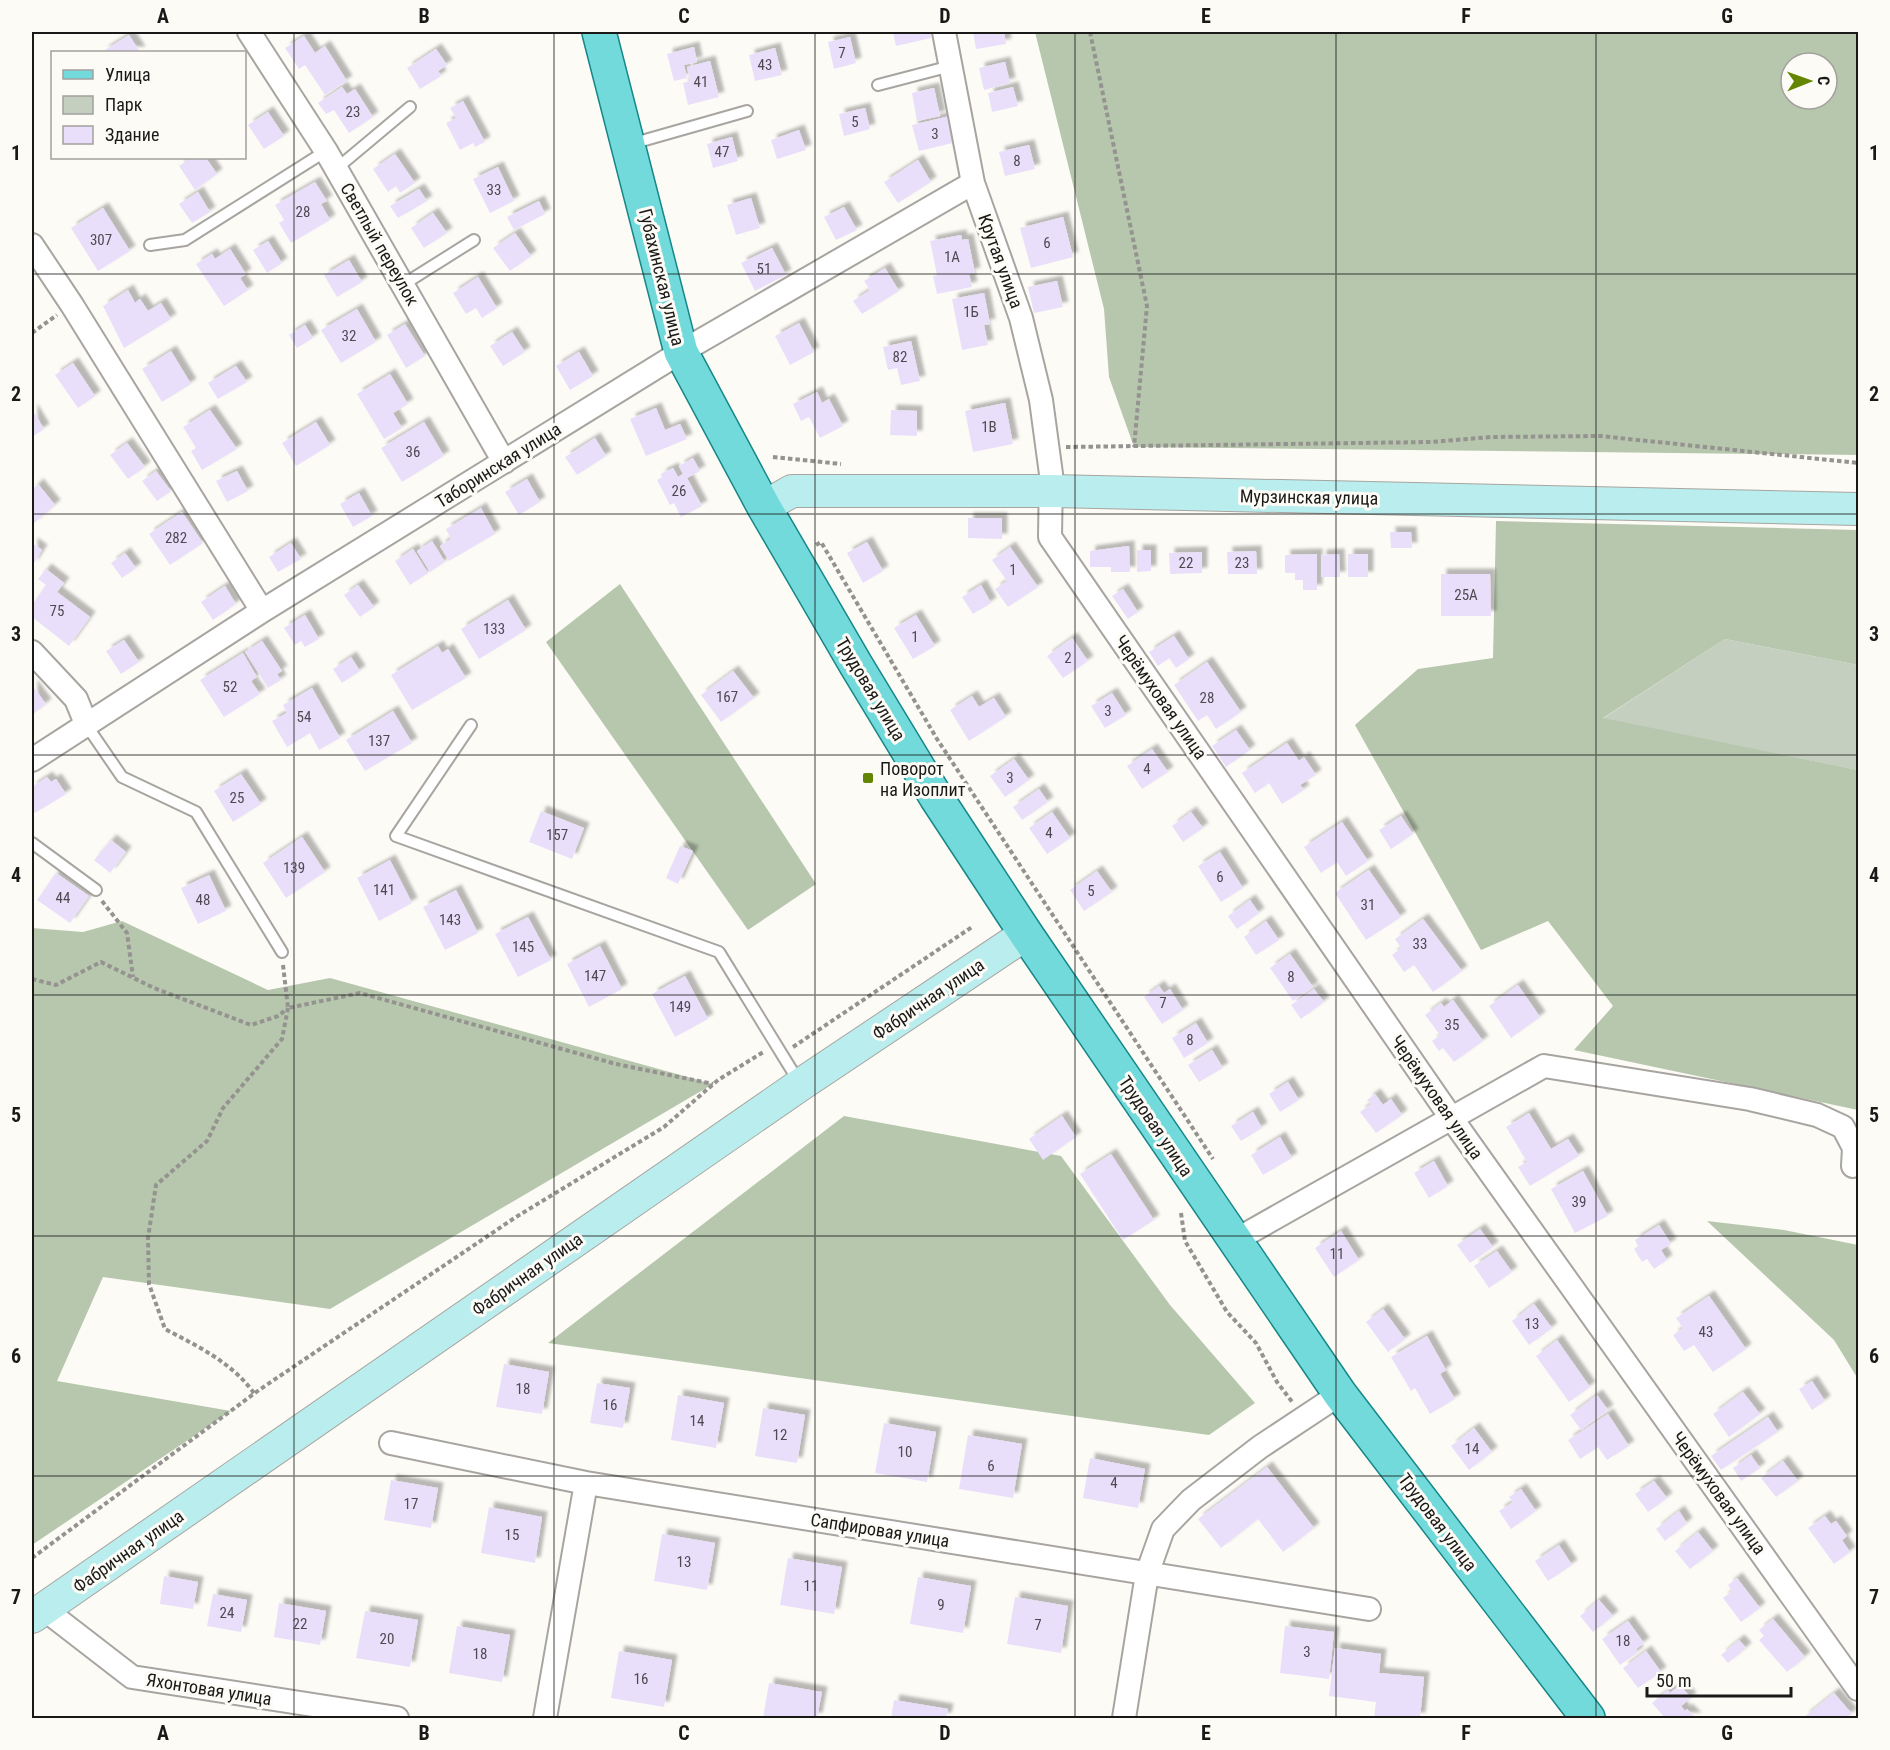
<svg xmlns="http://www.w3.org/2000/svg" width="1890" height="1750" viewBox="0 0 1890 1750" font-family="'Roboto Condensed',sans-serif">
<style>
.green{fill:#c5cfbf}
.forest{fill:#b7c7ad;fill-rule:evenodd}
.building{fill:#eadffb;filter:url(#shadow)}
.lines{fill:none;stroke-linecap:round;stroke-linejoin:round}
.lane-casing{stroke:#a8a5a1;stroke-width:14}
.street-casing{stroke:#a8a5a1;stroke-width:26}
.secondary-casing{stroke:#a8a5a1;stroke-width:34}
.primary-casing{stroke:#178788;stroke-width:36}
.path{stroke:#959390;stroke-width:4;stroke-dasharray:4.5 3;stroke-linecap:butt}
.lane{stroke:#fff;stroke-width:10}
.street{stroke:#fff;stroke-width:22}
.secondary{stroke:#b9edee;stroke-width:32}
.primary{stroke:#73dadc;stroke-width:33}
.grid{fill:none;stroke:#1a1918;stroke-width:1.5;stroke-opacity:0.55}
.poi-dot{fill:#638500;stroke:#fdfbf6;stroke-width:2}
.labels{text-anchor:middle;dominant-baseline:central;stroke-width:6;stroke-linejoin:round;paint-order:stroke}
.number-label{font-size:15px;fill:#4e4a51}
.street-label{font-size:18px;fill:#1a1918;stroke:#fdfbf6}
.poi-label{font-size:18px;fill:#1a1918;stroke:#fdfbf6;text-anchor:start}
.neatline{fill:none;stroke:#1a1918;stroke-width:2}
.grid-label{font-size:20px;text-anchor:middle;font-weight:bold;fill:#1a1918}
</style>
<defs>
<filter id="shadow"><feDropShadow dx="5.5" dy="-5.5" stdDeviation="1.5" flood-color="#0004"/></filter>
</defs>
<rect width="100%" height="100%" fill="#fdfbf6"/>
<path class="green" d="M1725,639L1858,665V770L1602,719Z"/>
<path class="forest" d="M1035,32H1858V455L1134,447L1109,377L1104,309ZM1791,63H1827V99H1791Z
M1496,521L1858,530V665L1725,639L1603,718L1858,770V1110L1574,1050L1613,1006L1548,921L1481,950L1355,725L1418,669L1493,658Z
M620,584L816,884L748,930L546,642Z
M122,921L268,990L330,978L713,1084L330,1309L103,1277L57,1381L231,1411L32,1545V928L83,932Z
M844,1116L1061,1156L1170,1305L1255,1403L1209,1435L548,1343Z
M1707,1221L1784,1230L1858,1245V1379L1834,1340Z"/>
<path class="building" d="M893,32H930L931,38L896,46Z
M973,32H1004L1006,44L976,49Z
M129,35L140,52H102Z
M304,36L315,53L325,46L347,81L325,95L305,65L299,69L285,48Z
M850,37L856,63L834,69L828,42Z
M694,47L697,62L684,65L687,78L674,81L667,54Z
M775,48L782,75L755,81L749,55Z
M436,49L447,65L438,71L441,76L420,89L407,68Z
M710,61L719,97L688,105L683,83L690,81L687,67Z
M1005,62L1010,83L984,90L979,68Z
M342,87L347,94L355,89L373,117L349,133L334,110L326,114L318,103Z
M1013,87L1018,106L992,112L988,93Z
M934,88L940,116L917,121L912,93Z
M463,101L485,142L475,147L473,143L460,150L446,123L456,118L450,108Z
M865,108L870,129L844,136L839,114Z
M268,112L284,136L264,149L248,125Z
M950,116L957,142L919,151L912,125Z
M799,130L806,150L777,159L771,140Z
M732,137L738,161L713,168L707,144Z
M1029,145L1035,169L1005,176L999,152Z
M395,154L415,183L400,193L396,186L388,192L373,169Z
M191,158H206L217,174L195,190L179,166Z
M918,160L931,182L898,203L884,182Z
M498,167L514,201L490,213L473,179Z
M315,182L327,201L321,204L330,220L291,243L279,223L284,220L275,205Z
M419,189L427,201L398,218L390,206Z
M198,192L210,212L192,223L179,204Z
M751,198L760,228L736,235L727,205Z
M539,201L545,214L514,230L507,217Z
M844,207L857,230L836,240L824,217Z
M103,208L130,251L98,271L71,228Z
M433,213L447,233L424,248L411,228Z
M1063,217L1073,257L1031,268L1020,228Z
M515,233L531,256L510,271L493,248Z
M961,235L962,240L968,239L975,273L969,274L972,287L937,294L933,276L937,275L930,241Z
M268,241L282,263L267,273L253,250Z
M772,248L786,275L755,291L741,263Z
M230,249L246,274L240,278L248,290L224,306L196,264L212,254L215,259Z
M349,260L362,282L337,297L324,275Z
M885,268L899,291L862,314L853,301L870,290L864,281Z
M478,277L497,308L482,318L476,308L466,314L453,293Z
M1057,281L1063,307L1034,313L1028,287Z
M128,290L135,303L140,299L148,311L161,303L171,319L124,348L103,306Z
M984,293L990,324L984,325L988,345L962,350L952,299Z
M357,309L376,342L341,363L321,330Z
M799,323L814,352L790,365L775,336Z
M405,324L425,356L406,368L387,335Z
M305,325L313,338L297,348L289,335Z
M512,332L525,352L503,366L490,346Z
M911,341L920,381L901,385L897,368L888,370L883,347Z
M171,351L191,384L162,402L142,369Z
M579,352L593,376L570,390L556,366Z
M73,363L95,396L78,408L55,375Z
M236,366L247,382L218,399L208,383Z
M390,374L408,404L393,413L402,428L384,439L357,394Z
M817,392L822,403L829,399L843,426L820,438L809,417L801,421L793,404Z
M1005,403L1013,444L973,452L965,411Z
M656,408L665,430L680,424L687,439L646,456L630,419Z
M32,409L44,429L32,437Z
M210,410L237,449L202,470L191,451L196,448L183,427Z
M891,410L917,411V436L890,435Z
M316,422L330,445L296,466L282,443Z
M424,422L444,456L402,482L381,448Z
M595,438L606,456L577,475L565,457Z
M127,443L145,467L128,479L110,455Z
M693,458L700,471L687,478L702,506L681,517L674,503L670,505L657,480L662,477L661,474L673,468L678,477L683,474L679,466Z
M156,471L171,491L157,501L142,481Z
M237,471L248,491L227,502L216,481Z
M527,479L540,502L519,515L505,492Z
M38,484L55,505L32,525V490Z
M359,493L372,516L353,527L340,504Z
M481,508L495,534L449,561L440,546L451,539L446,529Z
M182,512L203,543L170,565L149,534Z
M968,518H1002V539L968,538Z
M1390,532H1411L1412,548H1391Z
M432,541L445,562L430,572L417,551Z
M867,542L883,571L863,583L847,553Z
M32,543L42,550L32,566Z
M291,543L301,559L278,572L269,557Z
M1129,546L1130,572H1111V567H1090V551Z
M1010,547L1038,587L1008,607L995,589L1007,581L992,560Z
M413,549L428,573L410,585L395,561Z
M1137,550H1151V571L1137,572Z
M1256,551L1257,574H1228L1227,552Z
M1202,552V573L1170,574L1169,553Z
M125,553L136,568L122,578L111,563Z
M1317,554V590H1303V580H1295V573H1285V555Z
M1339,554L1340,577H1321V555Z
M1348,554H1368V577H1348Z
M46,569L64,583L57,592L90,617L69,646L32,617V605L46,585L38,579Z
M1441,574H1490L1491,616H1441Z
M358,585L374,607L360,617L344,595Z
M981,585L991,603L973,614L962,597Z
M225,586L236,604L213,620L201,602Z
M1123,589L1138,612L1128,619L1112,596Z
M508,600L526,630L479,659L461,629Z
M305,615L319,639L305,647L301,641L295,645L284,628Z
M916,615L935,646L913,659L894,628Z
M1174,636L1189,659L1176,668L1169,658L1158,666L1149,652Z
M1072,638L1088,661L1063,678L1047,656Z
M124,640L139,662L121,674L106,651Z
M262,641L282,671L277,674L281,680L268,688L245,652Z
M438,646L442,653L448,649L466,678L412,710L391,675Z
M243,653L257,677L251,681L260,694L224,717L200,680Z
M351,657L360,671L342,683L333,669Z
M1207,662L1241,712L1216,729L1207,715L1198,721L1174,685Z
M733,671L754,698L721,722L701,695Z
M32,685L46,704L32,715Z
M312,688L340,738L319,750L310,733L287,747L272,721L287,713L283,705Z
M1112,693L1126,715L1105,728L1091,706Z
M972,696L979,707L994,698L1006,717L969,741L950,710Z
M393,711L412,743L365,771L346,740Z
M1236,730L1250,750L1226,767L1212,746Z
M1287,743L1299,761L1304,757L1316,775L1300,785L1304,790L1282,804L1269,783L1255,793L1242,773Z
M1152,749L1168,772L1142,789L1127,766Z
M1014,759L1029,780L1005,797L990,776Z
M241,774L261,804L233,822L214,791Z
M47,777L51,782L56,779L66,794L35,813L32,808V787Z
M1039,789L1048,802L1022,820L1013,807Z
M541,811L584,828L572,859L529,842Z
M1052,812L1070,838L1047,854L1029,828Z
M1191,812L1203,828L1183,842L1172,826Z
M1401,816L1413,834L1391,849L1379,830Z
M1342,822L1368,861L1346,876L1337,862L1321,873L1304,847Z
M302,837L325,872L286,898L263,863Z
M111,840L126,852L110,873L94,860Z
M680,846L693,851L678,884L666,878Z
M1220,852L1243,888L1221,902L1198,866Z
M390,860L412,903L379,921L357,878Z
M1369,870L1401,917L1366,940L1335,893Z
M1097,871L1112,892L1084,911L1070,890Z
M56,873L89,896L70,923L37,900Z
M209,875L226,911L198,924L181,888Z
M456,890L478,933L445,950L423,907Z
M1250,900L1259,913L1237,929L1228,916Z
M528,917L551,960L518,977L495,934Z
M1423,919L1462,971L1433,992L1414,965L1404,972L1392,955L1401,948L1395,939Z
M1266,921L1279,940L1256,955L1244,937Z
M600,946L622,989L589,1007L567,964Z
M1290,954L1313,987L1293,1001L1270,968Z
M685,976L708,1019L675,1037L652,994Z
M1518,985L1540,1017L1511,1038L1489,1006Z
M1159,986L1164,993L1170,989L1183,1010L1162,1024L1144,997Z
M1314,989L1324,1002L1301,1019L1291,1005Z
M1453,1000L1483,1041L1454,1062L1443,1048L1439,1051L1432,1041L1440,1035L1425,1015L1441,1003L1444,1007Z
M1196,1023L1208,1043L1184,1058L1172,1038Z
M1212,1050L1223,1068L1199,1082L1188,1065Z
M1288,1082L1299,1100L1280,1112L1269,1094Z
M1375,1094L1383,1105L1391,1099L1402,1115L1376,1133L1360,1112L1371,1104L1367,1100Z
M1253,1112L1262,1128L1241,1141L1231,1126Z
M1529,1113L1551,1149L1568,1139L1579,1156L1530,1186L1518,1167L1527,1162L1506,1127Z
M1062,1116L1076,1137L1043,1160L1029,1139Z
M1280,1137L1292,1158L1263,1175L1251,1155Z
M1111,1154L1154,1220L1123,1240L1080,1174Z
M1434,1161L1448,1186L1429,1198L1414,1173Z
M1583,1171L1608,1216L1575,1233L1551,1189Z
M1659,1225L1671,1244L1661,1250L1667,1260L1654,1269L1647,1259L1642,1262L1634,1249L1638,1246L1635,1240Z
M1480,1229L1493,1247L1470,1263L1457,1245Z
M1341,1231L1359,1260L1334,1277L1315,1248Z
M1497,1251L1512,1272L1489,1288L1474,1266Z
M1709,1296L1746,1349L1713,1372L1694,1345L1684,1351L1673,1335L1683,1328L1676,1318Z
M1534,1304L1552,1328L1529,1345L1512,1321Z
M1383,1309L1405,1339L1388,1352L1366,1322Z
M1427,1336L1446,1370L1440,1374L1455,1399L1430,1414L1415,1388L1411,1391L1391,1357Z
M1557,1340L1590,1387L1569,1402L1536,1356Z
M504,1364L549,1372L542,1414L496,1407Z
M1812,1381L1825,1401L1812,1410L1799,1389Z
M597,1383L630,1388L623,1428L590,1423Z
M1743,1392L1760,1414L1729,1437L1713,1414Z
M678,1395L724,1403L716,1448L671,1440Z
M1597,1395L1608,1410L1581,1430L1570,1415Z
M763,1408L805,1415L797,1463L755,1456Z
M1608,1414L1629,1446L1607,1460L1598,1447L1580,1459L1568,1440Z
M1768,1417L1778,1432L1721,1470L1711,1456Z
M884,1423L936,1432L927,1482L875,1473Z
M1474,1428L1492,1452L1469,1470L1451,1446Z
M968,1435L1022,1444L1013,1498L959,1489Z
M1751,1455L1760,1468L1741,1481L1733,1468Z
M1090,1458L1145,1469L1138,1508L1083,1498Z
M1783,1461L1798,1481L1776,1497L1761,1478Z
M1267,1467L1314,1528L1283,1552L1258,1519L1221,1548L1198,1519Z
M391,1480L438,1488L431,1528L384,1520Z
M1654,1481L1667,1498L1648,1512L1635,1494Z
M1521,1489L1536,1511L1511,1529L1499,1511L1513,1502L1509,1497Z
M489,1507L542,1517L535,1563L481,1553Z
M1679,1511L1687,1523L1665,1541L1656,1529Z
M1825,1516L1831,1524L1836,1521L1847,1536L1842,1540L1850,1552L1834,1564L1808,1528Z
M1698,1532L1713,1551L1690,1569L1675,1551Z
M662,1534L715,1543L707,1590L654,1581Z
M1559,1545L1572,1565L1548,1581L1535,1561Z
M788,1558L842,1567L834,1614L780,1605Z
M164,1576L198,1582L193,1609L160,1604Z
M918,1577L971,1586L963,1633L910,1624Z
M1737,1578L1760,1608L1741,1622L1723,1598L1732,1591L1728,1585Z
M213,1594L247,1600L241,1632L207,1626Z
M1015,1597L1068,1606L1061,1653L1007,1644Z
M1599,1600L1613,1616L1593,1632L1580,1616Z
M279,1603L326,1611L320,1645L274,1637Z
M365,1611L418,1620L410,1667L356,1658Z
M1773,1619L1805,1657L1787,1672L1759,1640L1764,1636L1759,1630Z
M1628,1621L1644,1643L1636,1649L1638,1652L1620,1665L1602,1639Z
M457,1626L510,1635L502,1682L449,1673Z
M1285,1626L1334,1632L1329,1679L1280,1673Z
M1739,1640L1746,1648L1728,1663L1721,1655Z
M1335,1648L1381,1654L1379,1673L1424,1677L1420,1718H1374L1376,1702L1329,1696Z
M619,1651L672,1660L664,1707L611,1698Z
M1646,1651L1661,1672L1638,1688L1623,1668Z
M769,1683L822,1692L817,1718H763Z
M1680,1685L1691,1698L1681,1706L1685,1711L1687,1709L1696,1718H1665L1652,1703L1668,1690L1670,1693Z
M1834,1693L1852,1714L1846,1718H1803Z
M894,1700L948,1709L946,1718H891Z"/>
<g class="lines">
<g class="lane-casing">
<path id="lane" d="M878,85L951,66
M631,144L747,111
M336,169L410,107
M150,245L185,240L326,151
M404,284L474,240
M471,725L396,836L719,952L799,1082
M87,726L122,777L196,812L282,952
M32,843L96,890"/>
</g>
<g class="street-casing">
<path id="street" d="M249,32L326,151L504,462
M944,32L973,183L1021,318L1041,400L1051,474L1050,537L1452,1119L1858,1689
M32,245L72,305L262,611
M32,652L76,699L87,726
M32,760L262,611L681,352L973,183
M1234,1241L1544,1066L1750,1099L1817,1115L1843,1127L1854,1148L1853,1166
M391,1443L586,1483L1369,1609
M44,1609L132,1677L397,1718
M545,1718L586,1483
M1124,1718L1147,1574L1163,1529L1191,1500L1260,1447L1340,1394"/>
</g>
<g class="secondary-casing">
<path id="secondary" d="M764,507L792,491H1052L1858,509
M32,1617L800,1085L1026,934"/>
</g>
<g class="primary-casing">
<path id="primary" d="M599,32L681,352L764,507L856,665L936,797L1026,934L1340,1394L1588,1718"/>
</g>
<path class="path" d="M1090,32L1147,306L1134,447
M32,333L57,315
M1066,447L1431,442L1491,437L1600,436L1858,463
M773,457L841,464
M816,545L821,542L937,739L1213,1159
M102,901L127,933L133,977
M283,965L288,1008L360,993L616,1064L713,1084
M32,979L56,985L101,962L154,988L251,1025L278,1016L287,1009
M793,1047L972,927
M1181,1213L1185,1241L1227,1312L1256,1343L1277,1382L1293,1403
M254,1393C231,1362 199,1347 165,1329L149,1284L148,1238L156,1185L207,1141L223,1108L282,1039L288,1008
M32,1558L259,1390L516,1217L664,1127L718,1080L765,1051"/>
<use href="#lane" class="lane"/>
<use href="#street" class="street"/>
<use href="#secondary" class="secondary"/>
<use href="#primary" class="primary"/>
</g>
<path class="grid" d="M294,32V1718M554,32V1718M815,32V1718M1075,32V1718M1336,32V1718M1596,32V1718M32,274H1858M32,514H1858M32,755H1858M32,995H1858M32,1236H1858M32,1476H1858"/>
<rect class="poi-dot" x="862" y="772" width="12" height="12" rx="3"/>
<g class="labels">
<g class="number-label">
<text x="842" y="53">7</text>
<text x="765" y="65">43</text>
<text x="701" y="82">41</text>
<text x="353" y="112">23</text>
<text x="855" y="122">5</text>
<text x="935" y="134">3</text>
<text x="722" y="152">47</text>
<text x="1017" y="161">8</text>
<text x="494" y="190">33</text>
<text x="303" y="212">28</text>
<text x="101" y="240">307</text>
<text x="1047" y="243">6</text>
<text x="952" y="257">1А</text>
<text x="764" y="269">51</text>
<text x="971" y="312">1Б</text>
<text x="349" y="336">32</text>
<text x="900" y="357">82</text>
<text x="989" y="427">1В</text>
<text x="413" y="452">36</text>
<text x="679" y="491">26</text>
<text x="176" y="538">282</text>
<text x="1186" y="563">22</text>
<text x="1242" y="563">23</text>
<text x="1013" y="570">1</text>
<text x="1466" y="595">25А</text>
<text x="57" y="611">75</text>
<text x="494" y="629">133</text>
<text x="915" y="637">1</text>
<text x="1068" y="658">2</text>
<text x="230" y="687">52</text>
<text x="727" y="697">167</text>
<text x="1207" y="698">28</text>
<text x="1108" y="711">3</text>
<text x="304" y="717">54</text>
<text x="379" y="741">137</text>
<text x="1147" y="769">4</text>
<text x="1010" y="778">3</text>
<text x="237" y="798">25</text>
<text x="1049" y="833">4</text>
<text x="557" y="835">157</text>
<text x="294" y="868">139</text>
<text x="1220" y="877">6</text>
<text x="384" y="890">141</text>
<text x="1091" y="891">5</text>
<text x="63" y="898">44</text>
<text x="203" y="900">48</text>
<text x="1368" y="905">31</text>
<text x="450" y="920">143</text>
<text x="1420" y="944">33</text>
<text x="523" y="947">145</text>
<text x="595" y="976">147</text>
<text x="1291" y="977">8</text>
<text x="1163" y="1003">7</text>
<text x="680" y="1007">149</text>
<text x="1452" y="1025">35</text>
<text x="1190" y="1040">8</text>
<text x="1579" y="1202">39</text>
<text x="1337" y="1254">11</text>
<text x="1532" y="1324">13</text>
<text x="1706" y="1332">43</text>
<text x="523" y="1389">18</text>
<text x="610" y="1405">16</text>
<text x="697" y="1421">14</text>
<text x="780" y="1435">12</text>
<text x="1472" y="1449">14</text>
<text x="905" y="1452">10</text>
<text x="991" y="1466">6</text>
<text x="1114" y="1483">4</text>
<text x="411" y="1504">17</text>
<text x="512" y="1535">15</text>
<text x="684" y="1562">13</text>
<text x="811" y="1586">11</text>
<text x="941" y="1605">9</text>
<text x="227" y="1613">24</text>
<text x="300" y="1624">22</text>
<text x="1038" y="1625">7</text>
<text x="387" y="1639">20</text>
<text x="1623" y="1641">18</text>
<text x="1307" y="1652">3</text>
<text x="480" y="1654">18</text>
<text x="641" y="1679">16</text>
</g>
<g class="street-label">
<text transform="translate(380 244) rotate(60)">Светлый переулок</text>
<text transform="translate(1001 261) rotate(70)">Крутая улица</text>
<text transform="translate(662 277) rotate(76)">Губахинская улица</text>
<text transform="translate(498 465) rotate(-32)">Таборинская улица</text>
<text transform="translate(1309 497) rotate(1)">Мурзинская улица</text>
<text transform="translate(871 689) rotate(59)">Трудовая улица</text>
<text transform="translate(1161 697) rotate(55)">Черёмуховая улица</text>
<text transform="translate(928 999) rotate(-34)">Фабричная улица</text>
<text transform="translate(1437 1097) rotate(55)">Черёмуховая улица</text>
<text transform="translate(1156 1126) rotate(56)">Трудовая улица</text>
<text transform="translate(527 1274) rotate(-35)">Фабричная улица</text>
<text transform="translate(1719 1493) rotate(54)">Черёмуховая улица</text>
<text transform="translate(1438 1522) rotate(53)">Трудовая улица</text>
<text transform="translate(880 1530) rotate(9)">Сапфировая улица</text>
<text transform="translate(128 1551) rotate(-35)">Фабричная улица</text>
<text transform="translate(209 1689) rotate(9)">Яхонтовая улица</text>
</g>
<g class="poi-label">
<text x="880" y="768">Поворот<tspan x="880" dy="21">на Изоплит</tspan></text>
</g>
</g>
<rect width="1890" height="1750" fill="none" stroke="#fdfbf6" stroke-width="66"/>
<rect x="51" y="51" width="195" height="108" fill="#fdfbf6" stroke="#a2a19d" stroke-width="1.5"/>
<rect x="63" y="70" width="30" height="9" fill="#73dadc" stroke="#a2a19d" stroke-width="1.5"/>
<text x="105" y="81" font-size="18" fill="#1a1918">Улица</text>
<rect x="63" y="96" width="30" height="18" fill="#c5cfbf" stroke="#a2a19d" stroke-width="1.5"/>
<text x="105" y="111" font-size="18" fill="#1a1918">Парк</text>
<rect x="63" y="126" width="30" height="18" fill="#eadffb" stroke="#a2a19d" stroke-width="1.5"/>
<text x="105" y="141" font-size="18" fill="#1a1918">Здание</text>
<g transform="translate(1809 81) rotate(89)"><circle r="28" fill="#fdfbf6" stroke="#a2a19d" stroke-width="1.5"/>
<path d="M0-4.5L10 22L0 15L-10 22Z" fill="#638500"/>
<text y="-9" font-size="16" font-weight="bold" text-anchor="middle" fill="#1a1918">С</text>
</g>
<path d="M1647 1687v9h144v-9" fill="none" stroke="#1a1918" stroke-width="3"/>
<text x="1656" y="1687" font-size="18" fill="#1a1918" stroke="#fdfbf6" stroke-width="4.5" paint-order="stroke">50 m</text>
<rect x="33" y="33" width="1824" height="1684" class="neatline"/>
<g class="grid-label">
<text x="163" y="23">A</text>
<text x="424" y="23">B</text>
<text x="684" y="23">C</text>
<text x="945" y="23">D</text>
<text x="1206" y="23">E</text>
<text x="1466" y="23">F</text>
<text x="1727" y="23">G</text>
<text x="16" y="160">1</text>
<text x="1874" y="160">1</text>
<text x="16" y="401">2</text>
<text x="1874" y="401">2</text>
<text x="16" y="641">3</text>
<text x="1874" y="641">3</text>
<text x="16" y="882">4</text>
<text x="1874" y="882">4</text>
<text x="16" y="1122">5</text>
<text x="1874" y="1122">5</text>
<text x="16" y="1363">6</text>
<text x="1874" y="1363">6</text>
<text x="16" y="1604">7</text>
<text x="1874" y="1604">7</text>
<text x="163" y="1740">A</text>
<text x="424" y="1740">B</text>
<text x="684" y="1740">C</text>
<text x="945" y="1740">D</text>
<text x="1206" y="1740">E</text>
<text x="1466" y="1740">F</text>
<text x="1727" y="1740">G</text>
</g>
</svg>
